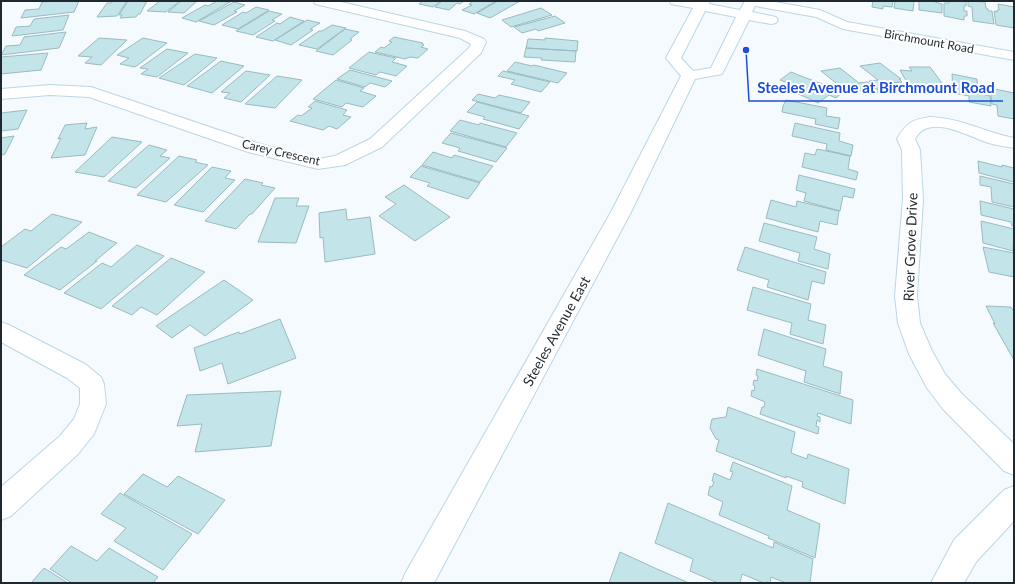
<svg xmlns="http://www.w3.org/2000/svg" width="1015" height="584" viewBox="0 0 1015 584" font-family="Lato,sans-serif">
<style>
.building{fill:#c3e5ea;stroke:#9abac0}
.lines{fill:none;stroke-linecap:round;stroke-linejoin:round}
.minor-casing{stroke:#bbd6e6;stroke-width:2}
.tertiary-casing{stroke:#bbd6e6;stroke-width:2}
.secondary-casing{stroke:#bbd6e6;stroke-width:2}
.minor{fill:#fff;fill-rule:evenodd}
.tertiary{fill:#fff;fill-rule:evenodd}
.secondary{fill:#fff;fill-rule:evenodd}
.labels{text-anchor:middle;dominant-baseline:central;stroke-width:4;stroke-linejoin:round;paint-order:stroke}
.far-street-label{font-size:12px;fill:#1e282e;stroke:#fff}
.street-label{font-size:14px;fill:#1e282e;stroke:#fff}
.leader{fill:none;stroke:#1d4ed8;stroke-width:1.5}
.callout-dot{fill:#1d4ed8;stroke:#fff;stroke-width:1.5}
.callout-label{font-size:15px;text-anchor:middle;font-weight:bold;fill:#1d4ed8;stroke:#fff;stroke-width:4;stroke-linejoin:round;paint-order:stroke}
</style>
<rect width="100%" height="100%" fill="#f5fafe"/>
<path class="building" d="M56,1H79L74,12L21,18L25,10L39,9L42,2Z
M112,1H127L117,16L97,17L107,3H111Z
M128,1H147L140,14H138L136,17L120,18L122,15H119Z
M160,1H180L166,12L147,11Z
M181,1H197L184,13L168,12Z
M217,1L230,2L196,22L182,18L205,5L208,6Z
M423,1H441L433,7L419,4Z
M442,1H464L460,4L457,3L449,10L435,7Z
M473,1H496L474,14L462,10L472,5L469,4Z
M498,1H520L490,18L477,13Z
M873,1H893L892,7L883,6V9L872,7Z
M895,1H914L913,11L894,8Z
M919,1H935V2L942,4V13L919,10Z
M949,1H966V6H964V11H967V16H964V20L944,16V3H949Z
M968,1L985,2L986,8L988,9V11H992L994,24L973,21L972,7L968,6Z
M234,2L245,5L234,11L237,12L214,25L199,21Z
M998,4L1014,7V28L996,25L994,11L997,12V10H999Z
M256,7L269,10L238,29L222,25L243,12L246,13Z
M541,8L552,15L511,27L502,20Z
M269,11L282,14L272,20L275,21L253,35L236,31Z
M69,15L63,30L12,36L16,27L30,26L34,19Z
M555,16L565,23L538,31L536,29L522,33L514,27Z
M290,17L304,21L273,41L256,37L277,23L280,24Z
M307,20L320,23L310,29L313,30L291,45L275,40Z
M332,25L346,28L317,49L299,45L319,31H322Z
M345,29L359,32L350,39L352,40L333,55L316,51Z
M66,32L59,48L1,55L6,46L20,45L24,37Z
M394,37L423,43L422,44L424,45L421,47L428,49L418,58L410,57L405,59L375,52L381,47L384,48L392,42L389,41Z
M99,38L127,40L101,65L85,63L92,57L78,56Z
M143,38L167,43L135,67L120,64L129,58L117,55Z
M545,38L578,41L577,51L526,48L528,39L545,40Z
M526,48L576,51L575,62L541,60L542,58L524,57Z
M167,49L188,53L157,77L141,74L148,69L140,68Z
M369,52L396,58L392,62L407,66L396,76L380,72L376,75L349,68Z
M48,53L41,70L1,74V57Z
M195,54L217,58L184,85L159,78Z
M221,61L244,66L212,93L187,86Z
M515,62L532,66L534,65L567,73L558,83L507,71Z
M880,63L901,79H899L902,82L891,83L898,90L882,92L869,81L878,80L860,66Z
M909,67H930L947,90L933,89L930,85L908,84L900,70L912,71Z
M840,68L859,83L868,82L881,92L865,95L858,89L846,91L821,71Z
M350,70L392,81L385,87L370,83L365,87L337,79Z
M246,71L270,75L241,102L224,98L230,93L221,92Z
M503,71L550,82L541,92L511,84L515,80L498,76Z
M791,72L801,76L843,92L836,98L829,95L818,103L792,91L798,87L780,80Z
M952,74L977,79L978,93L990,96L991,106L969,102V96L953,93Z
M277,76L302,80L275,108L245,104Z
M336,80L364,88L360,91L376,96L363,107L346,103L342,107L313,99Z
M990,88L1014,93V119L998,116L997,105L992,104Z
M478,94L495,98L499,95L530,102L521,113L472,100Z
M786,100L827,108L826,116L840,118L838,129L815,124L816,119L782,112L783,106Z
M315,101L347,110L343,115L351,117L337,129L329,126L323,130L290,121L298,115L301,116L312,108L308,107Z
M477,102L529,116L519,129L483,119L485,117L467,112Z
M27,110L18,129L1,131V113Z
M460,120L479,125L480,123L517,133L506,147L450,131Z
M87,123L85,129L97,127L85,155L51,158L61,138L58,139L65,125Z
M795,123L840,133L839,141L853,145L851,156L826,150L827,144L792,136Z
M451,133L507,148L496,162L458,151L460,148L442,143Z
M14,136L5,154L1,155V138Z
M112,137L142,142L104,177L75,172Z
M149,145L167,150L160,156L170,158L136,188L108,181Z
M817,149L850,156L848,169L858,172L856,180L802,167L805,153L815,155Z
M433,152L452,158L454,155L493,166L480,182L422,165Z
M179,156L197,160L195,162L208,165L166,202L137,195Z
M978,161L1002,167V165L1014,168V182L979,173Z
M421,166L480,183L468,199L427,186L430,183L410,177Z
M212,167L231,171L225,178L235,180L203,212L174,205Z
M799,175L855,189L853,198L843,196L840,211L804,201L806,193L796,190Z
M980,176L1014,184V207L992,202L991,187L980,185Z
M245,179L263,183L261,185L275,188L252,214H250L236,229L205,221Z
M404,185L450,217L415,241L379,216L396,204L385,197Z
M275,198H299L296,206H309L296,243L258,242Z
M771,200L796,207L797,201L839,211L837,225L820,221L818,232L766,218Z
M980,201L1014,209V227L1012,226L1011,222L981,215Z
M346,209L347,220L370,217L375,254L325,262L323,237L320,238L319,213Z
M52,214L82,222L27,268L1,260V247L25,229L31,231Z
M981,221L1014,229L1013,251L983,243Z
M764,223L817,237L814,249L830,254L828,269L798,261L800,253L759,241Z
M89,232L117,243L95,261H97L60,290L24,275L61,247L66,249Z
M137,245L164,256L101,309L64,293L102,263L111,267Z
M745,247L826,272L824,284L812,281L808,300L767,287L769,280L737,270Z
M983,247L1014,253V277L989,272Z
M171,258L205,272L157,315L141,307L132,315L112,306Z
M224,280L253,300L205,336L190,325L172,338L156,326Z
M753,287L811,304L808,320L826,325L823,344L790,334L792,323L747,310Z
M986,306L1011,307L1014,312V360L993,323L995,324Z
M280,319L296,358L228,384L222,363L200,371L194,348L239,332L240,334Z
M764,329L826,349L823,366L842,372L840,394L804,382L806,371L758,355Z
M757,369L853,400L851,424L818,413L817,416L820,417V422L817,420L816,426L819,427L818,434L760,414L762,407H764L765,402L751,396L752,390L754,391L755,386L753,385L754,380L757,381L758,376L756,375Z
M281,391L271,446L195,452L202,424L177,426L187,395Z
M728,407L795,432L791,453L807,459L808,454L849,469L845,504L802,487L803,482L786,476V478L716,451L719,440L716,439L710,428L712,419L726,417Z
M733,462L792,486L787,510L820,524L815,558L768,538L769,536L719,515L723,502L708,495L710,486L712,487L714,482L712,481L714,473L730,480L733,472L730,471Z
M143,474L167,487L178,476L225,500L198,534L124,494Z
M120,493L192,534L163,570L114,541L126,528L101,514Z
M668,503L773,548L774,542L813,559L810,583H786L771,577L770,583L767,582L764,583L742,574L740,583H718L690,571L693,559L655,543Z
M71,546L97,561L109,548L158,577L153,583H72L50,569Z
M620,552L657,569L689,583H609Z
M44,568L68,583H31Z"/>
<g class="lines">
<g class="minor-casing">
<path id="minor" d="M314,1H337L465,31L484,39L486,42L481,53L382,147L345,165L318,169L248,152L89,97L50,95L1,99V89L50,85L91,87L260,144L318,159L335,156L370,139L469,48L471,44L460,38L315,4Z
M930,117C960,118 985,132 1014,138V148C1004,146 993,145 983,141C964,134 928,114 915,139L920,150L923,199L917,296L920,323L932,351L945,374L961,393L1014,444V475L1004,471L943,409L927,388L909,354L898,323L895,296L903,199L902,150L897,139C907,122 912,120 930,117Z
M1,322L9,325L85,364L101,377L104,384L106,404L94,434L78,454L11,516L1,520V487L60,436L74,419L80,404V388L67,378L1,342Z"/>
</g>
<g class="tertiary-casing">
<path id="tertiary" d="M1014,486V521L976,562L964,583H931L954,540L1004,490Z"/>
</g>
<g class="secondary-casing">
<path id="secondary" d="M670,1H710L709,4L740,10L744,3L743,1H770L820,10L847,22L1014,52V60L843,29L816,17L755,6L752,12L776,17L778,20L776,23L771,24L749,20L722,74L695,79L631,212L434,583H401L406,572L611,212L681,76L666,58L693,8L671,4ZM705,11L736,17L711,68L693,71L681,58Z"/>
</g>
<use href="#minor" class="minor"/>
<use href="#tertiary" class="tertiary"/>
<use href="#secondary" class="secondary"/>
</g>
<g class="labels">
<g class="far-street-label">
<text transform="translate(929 41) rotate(10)">Birchmount Road</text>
<text transform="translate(281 152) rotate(13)">Carey Crescent</text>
</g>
<g class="street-label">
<text transform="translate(910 247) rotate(-88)">River Grove Drive</text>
<text transform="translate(556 331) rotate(-61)">Steeles Avenue East</text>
</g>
</g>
<path class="leader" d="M746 50L749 101H1003"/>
<circle class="callout-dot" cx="746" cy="50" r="4"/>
<g class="callout-label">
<text x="876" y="93">Steeles Avenue at Birchmount Road</text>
</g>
<rect width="1015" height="584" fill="none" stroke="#1e282e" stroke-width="4"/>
</svg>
